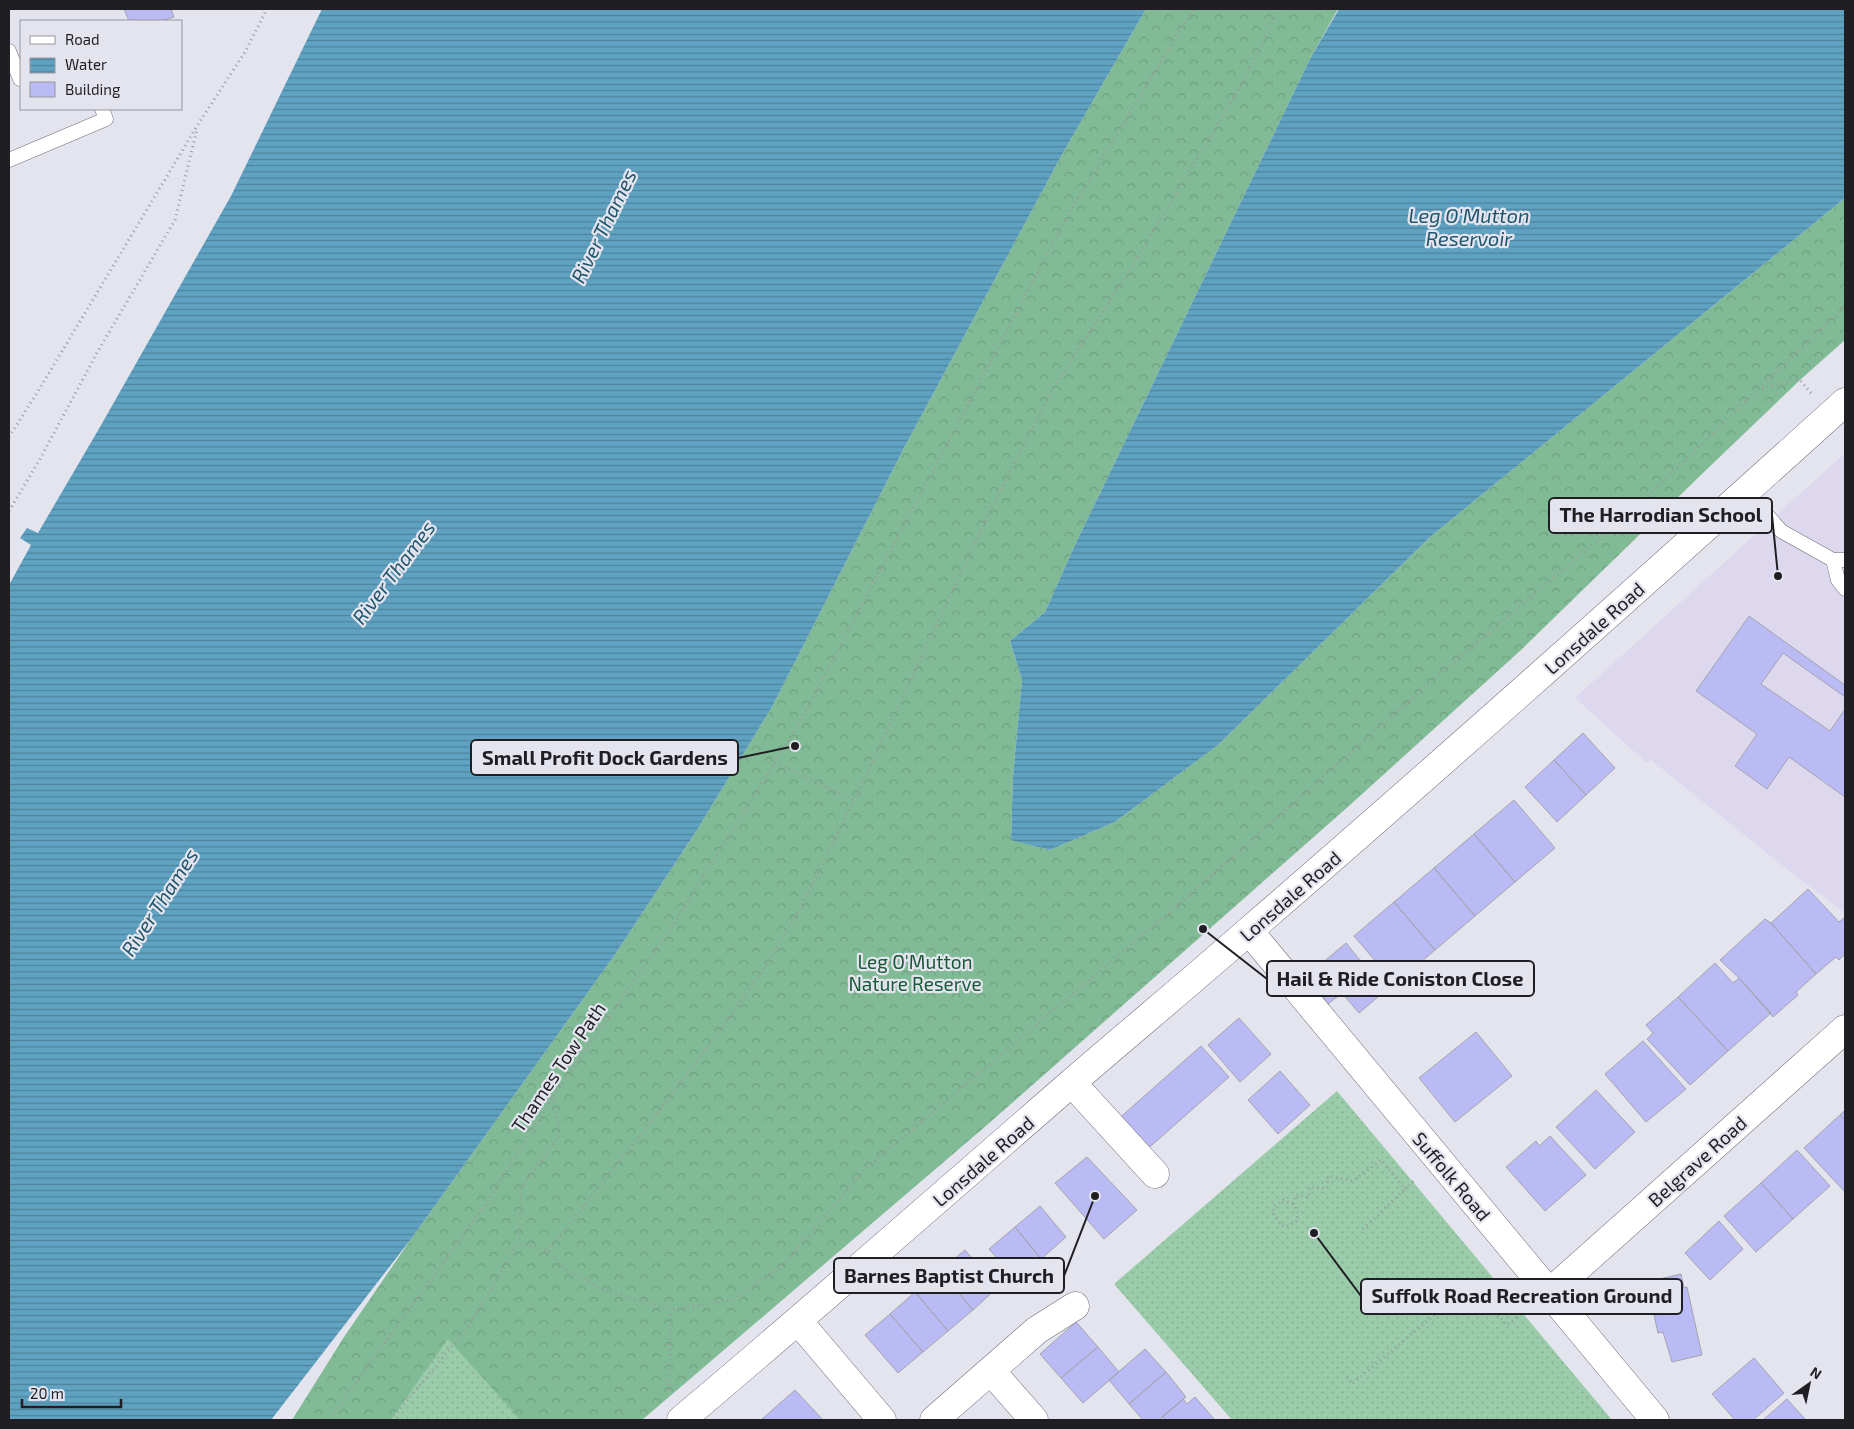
<svg xmlns="http://www.w3.org/2000/svg" width="1854" height="1429" viewBox="0 0 1854 1429" font-family="'Exo 2',sans-serif">
<style>
.education{fill:#ddd8ee}
.grass{fill:url(#grass-dots)}
.forest{fill:url(#forest-crowns)}
.water{fill:url(#water-rules)}
.building{fill:#babaf5;stroke:#a3a4ae}
.lines{fill:none;stroke-linecap:round;stroke-linejoin:round}
.lane-casing{stroke:#6f6f79;stroke-width:15}
.street-casing{stroke:#6f6f79;stroke-width:29}
.secondary-casing{stroke:#6f6f79;stroke-width:29}
.path{stroke:#9a9aa2;stroke-width:3;stroke-dasharray:1 4;stroke-linecap:butt}
.lane{stroke:#fff;stroke-width:14}
.street{stroke:#fff;stroke-width:28}
.secondary{stroke:#fff;stroke-width:28}
.labels{text-anchor:middle;dominant-baseline:central;stroke-width:4.5;stroke-linejoin:round;paint-order:stroke}
.street-label{font-size:19px;fill:#1f1f23;stroke:#e4e4ef}
.park-label{font-size:19px;fill:#185a36;stroke:#e4e4ef}
.water-label{font-size:20px;font-style:italic;fill:#1f556c;stroke:#e4e4ef}
.leader{fill:none;stroke:#1f1f23;stroke-width:2}
.callout-dot{fill:#1f1f23;stroke:#e4e4ef;stroke-width:2}
.callout{fill:#e4e4ef;stroke:#1f1f23;stroke-width:2}
.callout-label{font-size:20px;text-anchor:middle;font-weight:bold;fill:#1f1f23}
</style>
<defs>
<pattern id="grass-dots" width="8" height="8" patternUnits="userSpaceOnUse" patternTransform="scale(1.25)"><rect width="8" height="8" fill="#9accaa"/><path d="M2 2h.1M6 6h.1" fill="none" stroke="#84af92" stroke-width="1.8" stroke-linecap="round"/></pattern>
<pattern id="forest-crowns" width="20" height="18" patternUnits="userSpaceOnUse" patternTransform="scale(1.25)"><rect width="20" height="18" fill="#81bb95"/><path d="M2 6a3 3 0 1 1 6 0M12 15a3 3 0 1 1 6 0" fill="none" stroke="#6fa080"/></pattern>
<pattern id="water-rules" width="6" height="5" patternUnits="userSpaceOnUse" patternTransform="scale(1.25)"><rect width="6" height="5" fill="#5fa2c1"/><path d="M0 2.5h6" fill="none" stroke="#4e839c"/></pattern>
</defs>
<rect width="100%" height="100%" fill="#e4e4ef"/>
<path class="education" d="M1845,453V913L1798,878L1651,760L1647,763L1575,698Z"/>
<path class="grass" d="M1337,1091L1612,1420H1232L1114,1284Z
M448,1338L520,1420H391Z"/>
<path class="forest" d="M1146,9H1338L1311,57L1074,547L1045,612L1010,641L1022,680L1013,776L1011,839L1050,850L1115,822L1218,745L1430,537L1845,198V340L1800,380L1704,472L1521,650L1350,805L987,1125L642,1420H520L448,1339L391,1420H292L344,1337L411,1239L614,956L697,830L772,707L905,446L1064,151Z"/>
<path class="water" d="M322,9H1146L1064,151L905,446L772,707L697,830L614,956L411,1239L271,1420H9V585L31,545L20,538L27,528L38,533L100,427L231,196Z
M1339,9H1845V198L1430,537L1218,745L1115,822L1050,850L1011,840L1013,776L1022,680L1010,641L1045,612L1074,547L1311,57Z"/>
<path class="building" d="M124,9H171L174,17L162,21H129Z
M1749,616L1845,685V697L1783,653L1761,684L1830,731L1845,709V797L1789,757L1767,789L1735,766L1757,734L1696,691Z
M1583,733L1615,768L1586,795L1554,760Z
M1554,760L1586,795L1557,822L1525,787Z
M1514,800L1555,848L1515,882L1474,834Z
M1474,834L1515,882L1475,916L1434,868Z
M1434,868L1475,916L1435,950L1394,902Z
M1808,889L1839,922L1845,917V954L1839,960L1836,957L1816,974L1771,923Z
M1394,902L1435,950L1395,984L1354,936Z
M1765,919L1771,923L1816,974L1796,992L1798,995L1773,1017L1739,978L1720,960Z
M1346,943L1385,991L1359,1013L1342,993L1328,1004L1315,987L1329,976L1320,965Z
M1715,963L1733,983L1739,978L1771,1013L1728,1051L1678,997Z
M1678,997L1728,1051L1690,1085L1647,1039L1653,1033L1646,1025Z
M1239,1018L1271,1054L1240,1082L1208,1045Z
M1476,1032L1512,1076L1455,1122L1419,1078Z
M1643,1041L1686,1089L1646,1122L1605,1074Z
M1201,1046L1229,1077L1144,1152L1116,1121Z
M1280,1071L1310,1105L1278,1134L1248,1100Z
M1596,1090L1635,1132L1595,1169L1556,1127Z
M1845,1110V1120L1840,1115Z
M1840,1115L1845,1120V1192L1804,1148Z
M1550,1136L1586,1175L1545,1211L1506,1167L1536,1141L1539,1146Z
M1797,1150L1830,1186L1793,1219L1761,1183Z
M1087,1157L1137,1210L1104,1239L1055,1183Z
M1761,1183L1793,1219L1756,1252L1724,1216Z
M1040,1206L1066,1237L1041,1259L1015,1227Z
M1719,1221L1743,1249L1710,1280L1685,1253Z
M1015,1227L1041,1259L1016,1280L989,1249Z
M965,1250L997,1288L973,1310L940,1271Z
M940,1271L973,1310L948,1331L915,1292Z
M1681,1274L1684,1288L1687,1287L1702,1355L1672,1362L1663,1332L1658,1333L1654,1315H1658L1651,1281Z
M915,1292L948,1331L923,1352L890,1314Z
M890,1314L923,1352L898,1373L865,1335Z
M1076,1322L1098,1347L1061,1378L1040,1354Z
M1098,1347L1119,1372L1083,1403L1061,1378Z
M1145,1349L1166,1372L1129,1404L1109,1380Z
M1754,1358L1784,1393L1753,1420H1735L1712,1394Z
M1166,1372L1186,1397L1159,1420H1143L1129,1404Z
M795,1390L823,1420H761Z
M1195,1397L1215,1420H1165L1162,1417L1183,1399L1187,1404Z
M1787,1399L1806,1420H1763Z"/>
<g class="lines">
<g class="lane-casing">
<path id="lane" d="M9,51L20,79
M9,160L106,119L102,109
M1747,492L1781,531L1833,560H1845
M1833,560L1838,580L1845,589"/>
</g>
<g class="street-casing">
<path id="street" d="M1072,1083L1155,1174
M1549,1293L1845,1029
M799,1322L882,1420
M991,1371L1034,1420
M934,1420L1037,1330L1075,1306"/>
</g>
<g class="secondary-casing">
<path id="secondary" d="M1249,931L1655,1420
M681,1420C812,1310 940,1197 1069,1085C1130,1032 1192,981 1252,928C1452,755 1649,579 1845,402"/>
</g>
<path class="path" d="M1762,388L1800,380L1811,393
M9,437L40,388L197,126L245,52L267,9
M9,511L40,459L98,351L175,220L197,129
M775,763L854,800
M553,1097L560,1135L521,1188L519,1242L548,1251L564,1268L602,1289L671,1310L731,1300L784,1265L862,1172L1192,893L1433,680L1631,512L1845,306
M1293,1204L1283,1200L1273,1207L1274,1216L1281,1225L1287,1227L1297,1221L1298,1213L1293,1204L1296,1195L1309,1197L1310,1187L1327,1188L1328,1176L1353,1181L1381,1160L1405,1189L1415,1180
M1363,1229L1405,1189
M548,1251L645,1129L733,1013L765,967L801,907L854,800L993,505L1053,389L1136,260L1239,89L1279,9
M1347,1377L1352,1384L1471,1284L1507,1325L1524,1311
M669,1390L671,1310
M329,1420L489,1199L554,1095L673,925L800,722L1069,213L1193,9
M391,1420L469,1326L519,1242"/>
<use href="#lane" class="lane"/>
<use href="#street" class="street"/>
<use href="#secondary" class="secondary"/>
</g>
<g class="labels">
<g class="street-label">
<text transform="translate(1594 628) rotate(-42)">Lonsdale Road</text>
<text transform="translate(1290 896) rotate(-41)">Lonsdale Road</text>
<text transform="translate(558 1067) rotate(-56)">Thames Tow Path</text>
<text transform="translate(983 1161) rotate(-41)">Lonsdale Road</text>
<text transform="translate(1697 1161) rotate(-42)">Belgrave Road</text>
<text transform="translate(1452 1176) rotate(50)">Suffolk Road</text>
</g>
<g class="park-label">
<text x="915" y="961">Leg O'Mutton<tspan x="915" dy="22">Nature Reserve</tspan></text>
</g>
<g class="water-label">
<text x="1469" y="215">Leg O'Mutton<tspan x="1469" dy="23">Reservoir</tspan></text>
<text transform="translate(603 226) rotate(-64)">River Thames</text>
<text transform="translate(393 572) rotate(-53)">River Thames</text>
<text transform="translate(159 902) rotate(-57)">River Thames</text>
</g>
</g>
<path class="leader" d="M1778 576L1772 515M795 746L738 758M1203 929L1267 979M1095 1196L1064 1276M1314 1233L1361 1296"/>
<g class="callout-dot">
<circle cx="1778" cy="576" r="5"/>
<circle cx="795" cy="746" r="5"/>
<circle cx="1203" cy="929" r="5"/>
<circle cx="1095" cy="1196" r="5"/>
<circle cx="1314" cy="1233" r="5"/>
</g>
<g class="callout">
<rect x="1549" y="498" width="223" height="35" rx="5"/>
<rect x="471" y="740" width="267" height="35" rx="5"/>
<rect x="1267" y="961" width="267" height="35" rx="5"/>
<rect x="834" y="1258" width="230" height="35" rx="5"/>
<rect x="1361" y="1279" width="321" height="35" rx="5"/>
</g>
<g class="callout-label">
<text x="1661" y="522">The Harrodian School</text>
<text x="605" y="765">Small Profit Dock Gardens</text>
<text x="1400" y="986">Hail &amp; Ride Coniston Close</text>
<text x="949" y="1283">Barnes Baptist Church</text>
<text x="1522" y="1303">Suffolk Road Recreation Ground</text>
</g>
<rect width="1854" height="1429" fill="none" stroke="#1f1f23" stroke-width="20"/>
<rect x="20" y="20" width="162" height="90" fill="#e4e4ef" stroke="#95959d"/>
<rect x="30" y="36" width="25" height="8" fill="#ffffff" stroke="#95959d"/>
<text x="65" y="45" font-size="15" fill="#1f1f23">Road</text>
<rect x="30" y="58" width="25" height="15" fill="url(#water-rules)" stroke="#95959d"/>
<text x="65" y="70" font-size="15" fill="#1f1f23">Water</text>
<rect x="30" y="82" width="25" height="15" fill="#babaf5" stroke="#95959d"/>
<text x="65" y="95" font-size="15" fill="#1f1f23">Building</text>
<g transform="translate(1809 1384) rotate(33)" stroke="#e4e4ef" stroke-width="4" paint-order="stroke">
<path d="M0-4L9 19L0 12L-9 19Z" fill="#1f1f23"/>
<text y="-8" font-size="14" font-weight="bold" text-anchor="middle" fill="#1f1f23">N</text>
</g>
<path d="M22 1399v8h99v-8" fill="none" stroke="#1f1f23" stroke-width="2.5"/>
<text x="30" y="1399" font-size="15" fill="#1f1f23" stroke="#e4e4ef" stroke-width="4" paint-order="stroke">20 m</text>
</svg>
